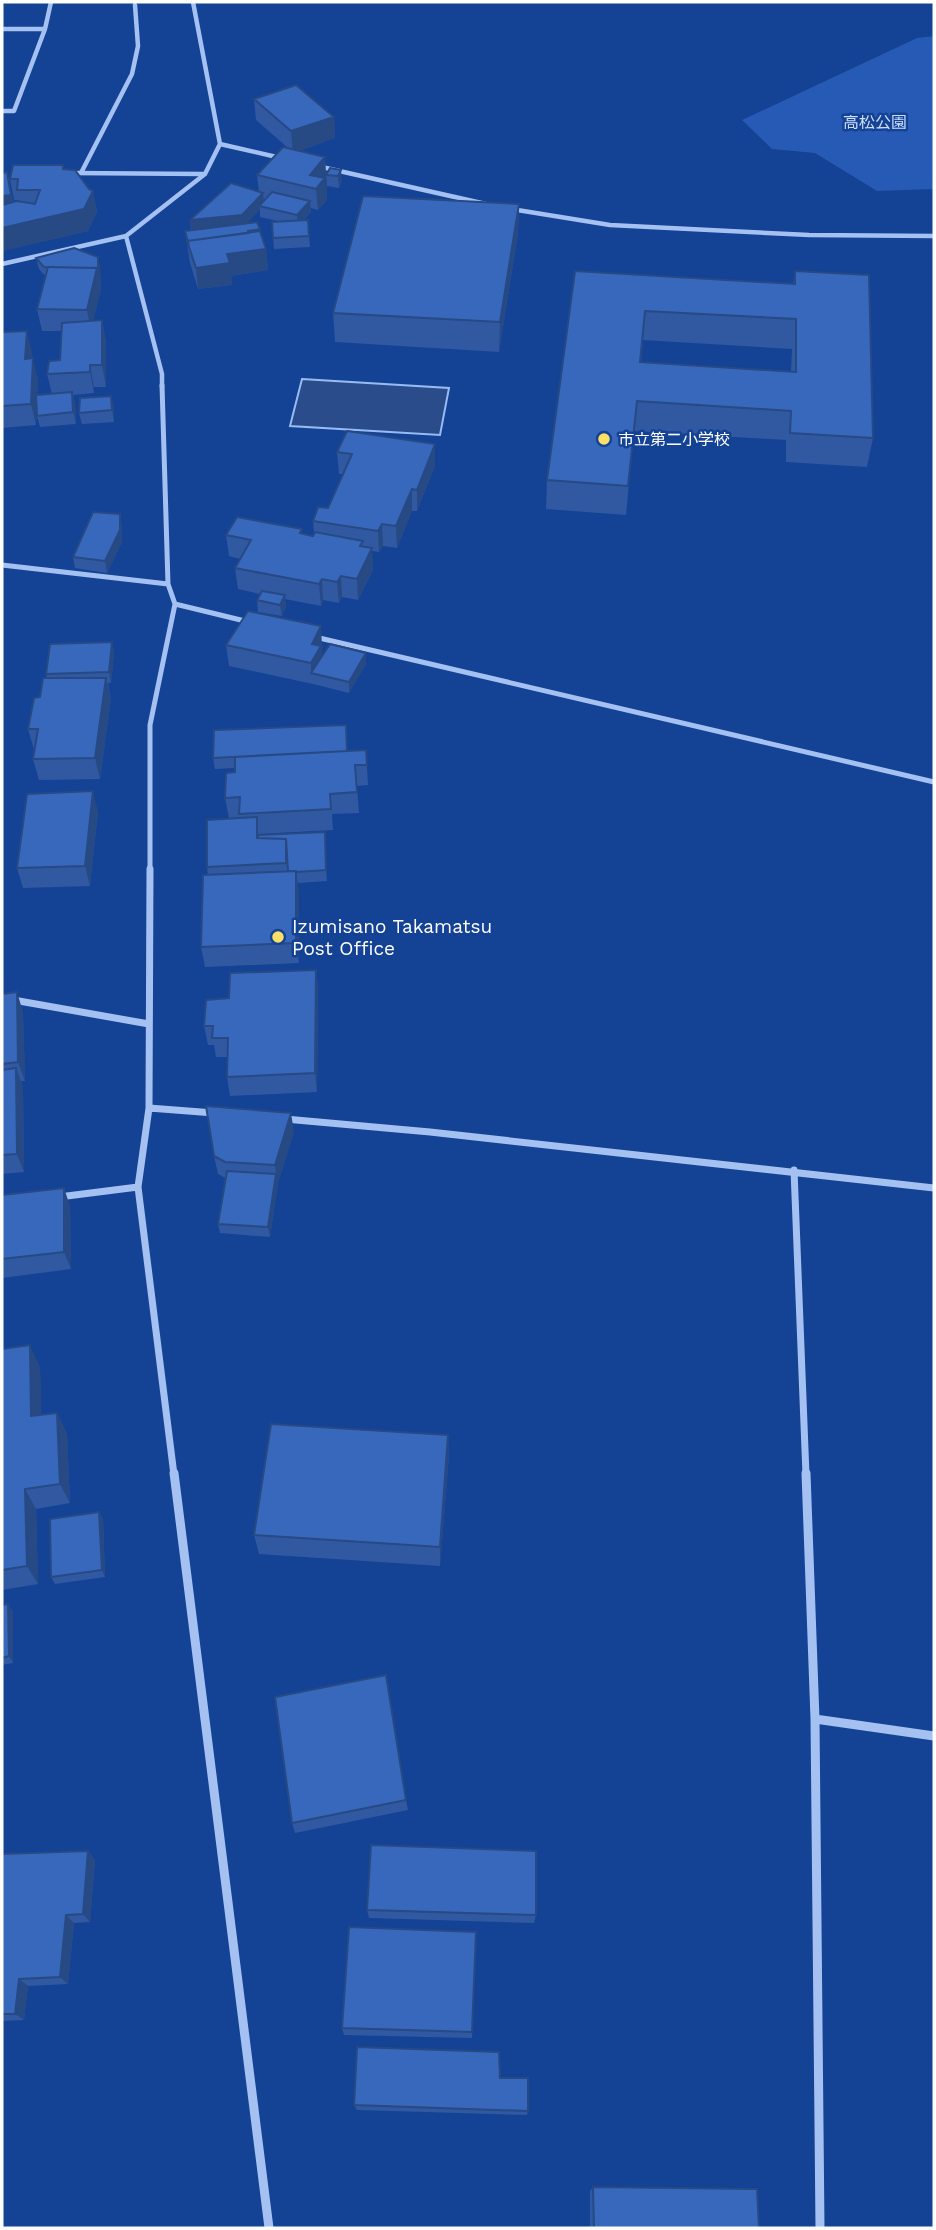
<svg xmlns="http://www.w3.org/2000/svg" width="936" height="2230" viewBox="0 0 936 2230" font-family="'Work Sans','Noto Sans JP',sans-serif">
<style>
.green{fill:#275ab4}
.water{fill:#2b4c8a;stroke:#97bbf5;stroke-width:2}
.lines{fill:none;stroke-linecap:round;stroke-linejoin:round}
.street-far3{stroke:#a5c1f2;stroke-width:4.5}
.street-far2{stroke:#a5c1f2;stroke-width:5}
.street-far1{stroke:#a5c1f2;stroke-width:7}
.street{stroke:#a5c1f2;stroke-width:9}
.wall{fill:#3059a2;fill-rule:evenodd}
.shaded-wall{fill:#274984}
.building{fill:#3868bc;stroke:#274984;stroke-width:2;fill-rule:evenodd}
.poi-dot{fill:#ffdf65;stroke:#144295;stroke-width:2.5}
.labels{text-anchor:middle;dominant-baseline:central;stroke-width:5;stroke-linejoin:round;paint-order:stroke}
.far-park-label{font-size:16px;fill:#ccdefc;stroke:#144295}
.far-poi-label{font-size:16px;fill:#fff;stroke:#144295;text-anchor:start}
.poi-label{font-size:19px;fill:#fff;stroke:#144295;text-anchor:start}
</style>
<rect width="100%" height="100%" fill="#144295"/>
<path class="green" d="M934,36V189L877,191L815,153L772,149L742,120L917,38Z"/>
<path class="water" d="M302,379L449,388L440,435L290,426Z"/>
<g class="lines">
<path class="street-far3" d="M2,29H45L51,2
M2,111H14L45,29
M220,144L281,158
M317,166L486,204
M69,173L204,174
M81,173L132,74L138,46L135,5
M511,209L610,225L809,235L934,236
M2,264L126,236
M162,387V374L126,236L205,174L220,144L193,2"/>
<path class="street-far2" d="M162,385L168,584
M2,565L168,584L175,604L150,725V870
M175,604L249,622
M315,637L934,782"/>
<path class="street-far1" d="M150,869L149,1108L138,1187L174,1475
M2,998L149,1024
M149,1108L214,1113
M285,1119L430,1132L934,1188
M794,1170L806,1475
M59,1197L138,1187"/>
<path class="street" d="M174,1473L269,2228
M806,1473L815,1719L820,2228
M815,1719L934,1736"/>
</g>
<path class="wall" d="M254,99L334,117L335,138L299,151L325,157L327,200L318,210L311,208V212L304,220H308L310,247L274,249L272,222L277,221L260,217V209L246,223L260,231L266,249L268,270L231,276L232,285L198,289L190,263L185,231L191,230L190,220L259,192L257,175L288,148L256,120Z
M330,168L342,181L339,188L327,186L326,175Z
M64,169L89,189L93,191L97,212L88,231L2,251L7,172L13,202H20L19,200H14L10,179Z
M519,204L518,233L499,352L335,342L333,313Z
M98,257L100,268L101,289L93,321L102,320L106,342V387H94V393L73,395L75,403L76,424L40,427L37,416V405L36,425L2,428V332L32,352L31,358L38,380L37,395L52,394L47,374L60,360L61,331H42L37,309L46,277L39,269L36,258Z
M575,271L793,284L795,271L873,438L867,467L786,462V440L634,431L626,515L546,509L547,480ZM643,340L792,349L791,371L641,362Z
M114,407V422L82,424L79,413Z
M337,452L435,466L417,511H412L397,548L383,546L379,552L372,551L373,570L358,600L342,597L339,603L323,600L321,606L285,599L286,607L282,616L258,612L257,600L260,594L238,589L235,568L240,559L229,556L226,535L302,529V534L313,536L314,534L313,521L328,508L343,474H339Z
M122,525V542L107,573L75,568L73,557Z
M112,642L114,653L111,683H108L111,699L100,779L39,780L33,759L34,750L28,729L47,678L46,674Z
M226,645L323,647L321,650L322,656L366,664L349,693L313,684L229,666Z
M347,736V751L366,750L368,785L357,786L359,813L332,814L333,830L259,834V835L325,832L327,881L298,883L299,963L205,967L201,947L208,875L207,867L229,818L225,798L235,772V768L215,769L213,758Z
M98,812L90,886L23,888L17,868Z
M316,970L318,989L317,1092L230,1096L227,1077L228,1057H216L214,1045H208L204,1026L229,998Z
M2,994L23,1012L25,1081H21L23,1087L24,1172L2,1174Z
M294,1132L278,1183L270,1237L220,1233L218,1224L225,1178L218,1174L214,1156Z
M2,1195L70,1206L71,1269L2,1278Z
M2,1349L40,1367L41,1415L57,1413L67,1434L70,1503L36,1509L38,1584L2,1590Z
M448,1435L449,1455L440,1566L259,1554L254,1535Z
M99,1512L103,1519L105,1577L55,1584L51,1577Z
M2,1605L13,1611V1663L2,1665Z
M406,1800L408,1810L295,1833L292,1823Z
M88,1851L95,1860L90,1922L74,1923L68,1984L28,1986L24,2020L2,2021V1854Z
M367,1910L536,1915L534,1923L369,1918Z
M476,1932L472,2038L344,2035L342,2028Z
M500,2078L528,2111L527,2115L357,2110L354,2105Z
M593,2187L759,2228H590V2191Z"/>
<path class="shaded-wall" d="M334,117L335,138L293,153L291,131Z
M325,157L327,200L318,210L316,189L310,175Z
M341,170L342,181L339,188L338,176Z
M93,191L97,212L88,231L2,251V228Z
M263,193L264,205L259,206L260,210L244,226L192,232L190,220Z
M11,195L14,206L2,208V196Z
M310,201L311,212L298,226L297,215Z
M519,204L518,233L499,352L500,322Z
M266,249L268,270L231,276L232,285L198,289L196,268L227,254Z
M98,257L100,268L101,289L91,331L87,310Z
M102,320L106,342V387L102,365Z
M27,331L32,352L30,380L25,359Z
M33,358L38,380L36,425L31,404Z
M90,365L94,387V393L90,372Z
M72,392L75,403L76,424L73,412Z
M111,396L114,407V422L112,410Z
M435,444V466L417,511V490Z
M412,489V511L397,548L396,526Z
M120,514L122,525V542L107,573L105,561Z
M382,524L383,546L379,552L378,531Z
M372,548L373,570L358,600L357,579Z
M341,576L342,597L339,603L337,582Z
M322,579L323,600L321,606L319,584Z
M285,595L286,607L282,616L280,605Z
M321,626L323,667L311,673V663L312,644Z
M112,642L114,653L111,683L109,672Z
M366,653V664L349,693V682Z
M106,678L111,699L100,779L95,758Z
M93,791L98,812L90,886L85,866Z
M325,832L326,843L327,881L326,870Z
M296,871L299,891V963L296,943Z
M316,970L318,989L317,1092L315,1073Z
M17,992L23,1012L25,1081L18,1062Z
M16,1068L23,1087L24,1172L17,1154Z
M291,1113L294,1132L278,1183L270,1237L268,1227L276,1174L275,1165Z
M64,1188L70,1206L71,1269L64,1252Z
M30,1345L40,1367L42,1437L31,1416Z
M57,1413L67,1434L70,1503L60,1484Z
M448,1435L449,1455L440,1566V1547Z
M25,1489L36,1509L38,1584L27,1566Z
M99,1512L103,1519L105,1577L102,1570Z
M8,1604L13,1611V1663L9,1656Z
M88,1851L95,1860L90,1922L83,1914Z
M66,1915L74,1923L68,1984L60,1977Z
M19,1979L28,1986L24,2020L15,2014Z"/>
<path class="building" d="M296,85L334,117L291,131L254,99Z
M283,147L325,157L310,175L325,178L316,189L257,175Z
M13,165H63V169L75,170L89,189L93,191L84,209L2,228V205L17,201L35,204L40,190H17L18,179H10Z
M330,168L341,170L338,176L326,175Z
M7,172L11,195L2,196V173Z
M231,183L263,193L242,215L190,220Z
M272,192L310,201L297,215L259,206Z
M363,196L519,204L500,322L333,313Z
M308,220L309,236L273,238L272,222Z
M257,222L260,229L248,231L249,233L187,241L188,242L185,231Z
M260,231L266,249L227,254L230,263L196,268L187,241Z
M74,248L98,257V272L97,268L44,267L36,258Z
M48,267L97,268L87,310L37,309Z
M575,271L795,284V271L869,275L873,438L790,433L791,411L637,401L628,486L547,480ZM645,311L796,319V372L640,362Z
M102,320V365H90V372L47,374L49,361L60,360L62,323Z
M27,331L25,359L33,358L31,404L2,406V332Z
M72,392L73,412L37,416L36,395Z
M111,396L112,410L79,413L80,398Z
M347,431L435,444L417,490L412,489L396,526L382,524L378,531L313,521L318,507L328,508L352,454L337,452Z
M93,512L120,514V530L105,561L73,557Z
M237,517L302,529L300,533L313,536L315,532L363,541L360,546L372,548L357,579L341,576L337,582L322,579L319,584L235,568L251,540L226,535Z
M262,591L285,595L280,605L257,600Z
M248,611L321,626L312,644L321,646L311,663L226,645Z
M112,642L109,672L46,674L50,644Z
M330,644L366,653L349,682L311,673Z
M43,678H106L95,758L33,759L38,729H28L34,698L40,697Z
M346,725L347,751L213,758L214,730Z
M366,750L367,765H355L357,792L330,794L331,809L239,814L240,797L225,798L226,773L235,772V757Z
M93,791L85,866L17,868L27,794Z
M257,817V838L286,839V863L207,867V820Z
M325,832L326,870L296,872V871H288L286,839L258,838V835Z
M296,871V943L201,947L203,875Z
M316,970L315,1073L227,1077L228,1038H212L213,1026H204L206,1000L229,998L230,973Z
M17,992L18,1062L2,1064V994Z
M16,1068L17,1154L2,1155V1070Z
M206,1106L291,1113L275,1165L225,1162L214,1156Z
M227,1171L276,1174L268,1227L218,1224Z
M64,1188V1252L2,1259V1195Z
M30,1345L31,1416L57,1413L60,1484L25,1489L27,1566L2,1570V1349Z
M271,1424L448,1435L440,1547L254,1535Z
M99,1512L102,1570L51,1577L50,1519Z
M8,1604L9,1656L2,1658V1605Z
M386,1675L406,1800L292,1823L275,1697Z
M371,1845L536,1851V1915L367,1910Z
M88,1851L83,1914L66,1915L60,1977L19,1979L15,2014H2V1854Z
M349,1927L476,1932L472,2032L342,2028Z
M357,2047L499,2052L500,2078H528V2111L354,2105Z
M593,2187L757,2189L759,2228H594Z"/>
<g class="poi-dot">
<circle cx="604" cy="439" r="7"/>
<circle cx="278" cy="937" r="7"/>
</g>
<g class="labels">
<g class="far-park-label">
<text x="875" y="122">高松公園</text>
</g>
<g class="far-poi-label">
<text x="618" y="439">市立第二小学校</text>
</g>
<g class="poi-label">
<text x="292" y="926">Izumisano Takamatsu<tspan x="292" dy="22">Post Office</tspan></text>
</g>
</g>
<rect width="936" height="2230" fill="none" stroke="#ffffff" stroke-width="7"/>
</svg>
